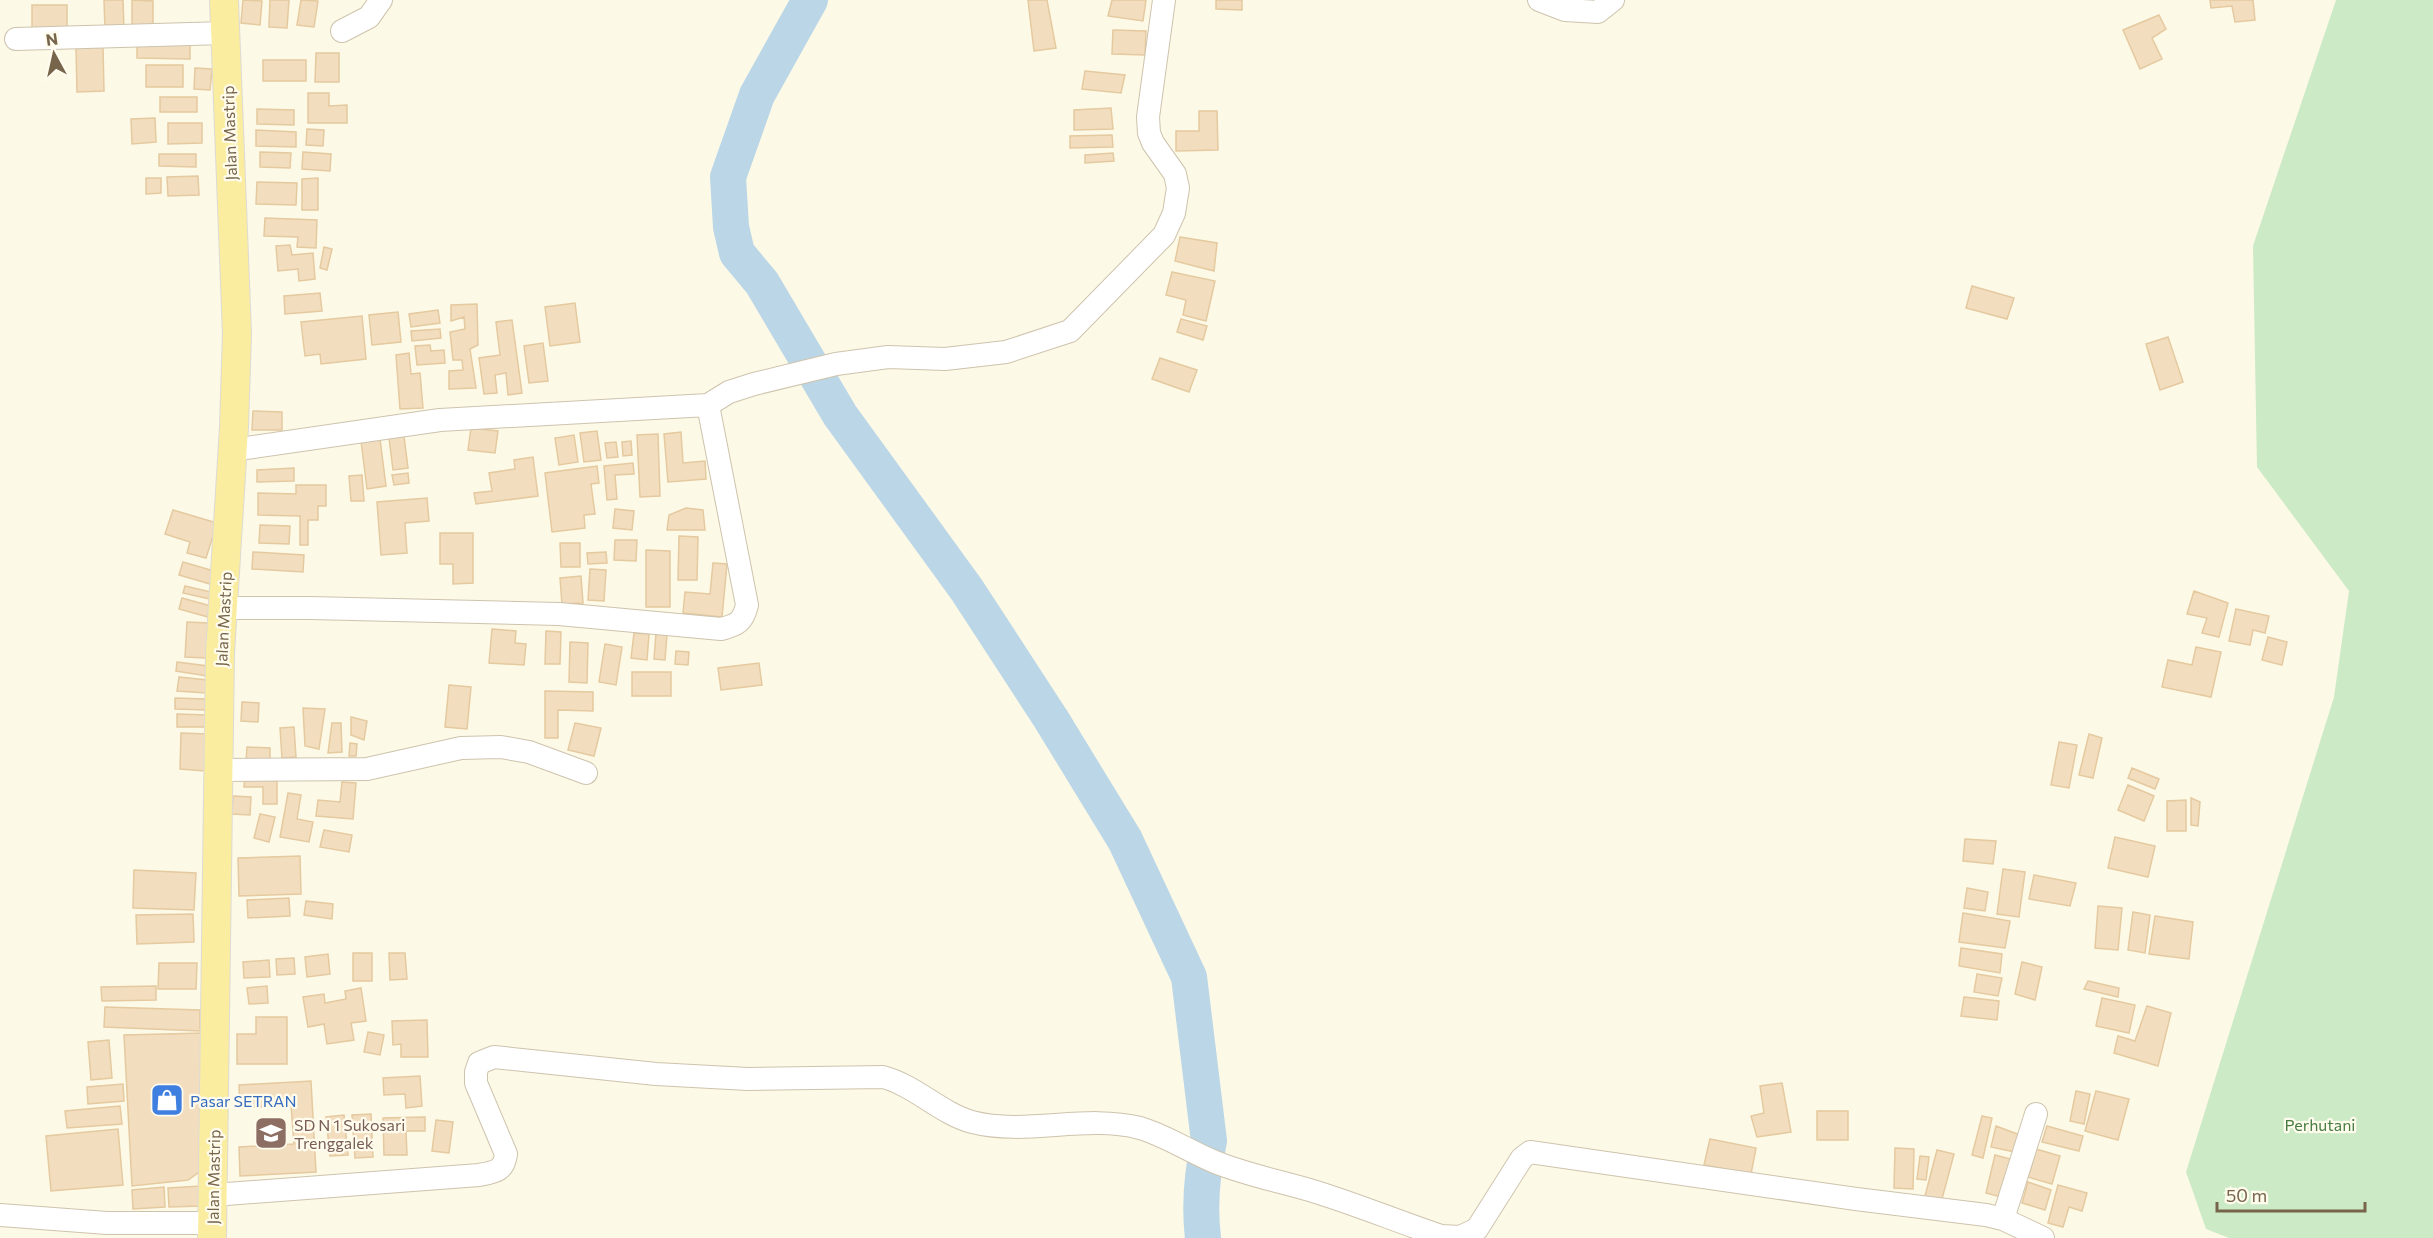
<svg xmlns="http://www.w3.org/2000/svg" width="2433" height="1238" viewBox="0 0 2433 1238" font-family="Commissioner,sans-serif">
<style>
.green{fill:#cceac5}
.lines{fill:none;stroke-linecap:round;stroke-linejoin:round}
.river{stroke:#bbd6e6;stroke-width:36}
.building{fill:#f2debf;stroke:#e5c99f;stroke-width:1.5}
.minor-casing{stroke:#cec3ad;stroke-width:24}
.major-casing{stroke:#dedad4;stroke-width:30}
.minor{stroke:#fff;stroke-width:22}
.major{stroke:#faeda0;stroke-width:28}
.labels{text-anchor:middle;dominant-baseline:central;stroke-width:4.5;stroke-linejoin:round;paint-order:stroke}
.street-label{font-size:16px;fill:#76644b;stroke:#fffcee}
.shop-label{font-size:16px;fill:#366cbe;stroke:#fffcee;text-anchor:start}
.education-label{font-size:16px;fill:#785e54;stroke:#fffcee;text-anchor:start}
.park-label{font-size:16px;fill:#477c42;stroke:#fffcee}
</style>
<rect width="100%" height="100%" fill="#fcf9e7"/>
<path class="green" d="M2336,0H2433V1238H2229L2206,1229L2186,1172L2334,697L2349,591L2257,467L2253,246Z"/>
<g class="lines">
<path class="river" d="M810,0L757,95L728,177L731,227L737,253L762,283L840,415L967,590L1051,719L1125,840L1189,977L1209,1141C1202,1173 1199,1205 1203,1238"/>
</g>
<path class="building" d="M104,0H123L124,30H105Z
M132,0L153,1V30H132Z
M243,0L262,1L260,25L241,23Z
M270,0H289L287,28L269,27Z
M301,0L318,1L314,27L297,25Z
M1028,0H1047L1056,48L1034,51Z
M1112,0H1146L1143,21L1108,16Z
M1216,0H1242V10L1216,9Z
M2210,0H2253L2255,20L2235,22L2232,6L2211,8Z
M32,5H67V30H32Z
M2159,15L2166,29L2152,38L2162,59L2140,69L2123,30Z
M1113,30L1146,31L1145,55L1112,54Z
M137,43H190V59L137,58Z
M103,47L104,91L77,92L76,48Z
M316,53H339V82H315Z
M263,60H306V81H263Z
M146,65H183V87H146Z
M195,68L212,69L210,90L194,89Z
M1085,71L1125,75L1121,93L1082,89Z
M308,93H329V106L347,105V123H308Z
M160,97H197V112H160Z
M1111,108L1113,129L1074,130V110Z
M257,109L294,110V125L257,124Z
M1199,111H1217L1218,150L1176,151V131H1199Z
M155,118L156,142L132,144L131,119Z
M168,123H202V143L168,144Z
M307,129L324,130L323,146L306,145Z
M256,130L296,132V147L256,146Z
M1112,135L1113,147L1070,148V136Z
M260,152L291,153L290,168L260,167Z
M303,152L331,154L330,171L302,169Z
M1113,153L1114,161L1085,163V155Z
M159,154H196V167L159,166Z
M198,176L199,195L168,196L167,177Z
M146,178H161V193L146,194Z
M318,178V210H302V179Z
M257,182L297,183L296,205L256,204Z
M265,218L317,220L316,248L297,247L298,237L264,236Z
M1180,237L1217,243L1214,271L1175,261Z
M290,245L292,255L313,253L315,279L299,281L298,269L278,271L276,246Z
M324,247L332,249L327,270L320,268Z
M1172,272L1215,281L1206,321L1183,315L1186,300L1166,295Z
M1972,286L2014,298L2007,319L1966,308Z
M320,293L322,311L285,314L284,296Z
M575,303L580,342L550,346L545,307Z
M477,304L478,345L470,349L476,388L449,389V371L463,370L462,360H453L450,332L465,329L464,317L451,321V305Z
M438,310L440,323L411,327L409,314Z
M398,312L401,342L372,345L369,315Z
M362,316L366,359L321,364L320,354L305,356L301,322Z
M1181,319L1207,326L1203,340L1177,332Z
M512,320L522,393L508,395L506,373L495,375L497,393L484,394L479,358L500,355L496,322Z
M440,329L441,338L412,341L411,331Z
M2168,337L2183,382L2160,390L2146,344Z
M543,343L548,381L529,383L524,346Z
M430,345L431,351L444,350L445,363L417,365L415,346Z
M409,353L411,374L420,373L423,408L400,409L396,355Z
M1160,358L1197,370L1189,392L1152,379Z
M253,411L282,412V430H252Z
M471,428L498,431L495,453L468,450Z
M597,431L601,460L584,462L580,433Z
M681,432L683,463L705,461L706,479L668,482L664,434Z
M658,434L660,496L640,497L637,435Z
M574,435L578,462L559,465L555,438Z
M404,436L408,468L393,470L389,438Z
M380,439L386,486L367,489L361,441Z
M631,441L632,455L623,456L622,442Z
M616,442L618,457L607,458L605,443Z
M533,457L538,496L476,504L474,493L492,491L489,473L515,469L514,460Z
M633,463L634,474L615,475L617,499L607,500L604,466Z
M597,466L599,483L591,484L595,514L584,515L585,528L552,532L545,473Z
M294,468V481L257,482V470Z
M408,473L409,483L394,485L392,475Z
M362,475L364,501H351L349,476Z
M296,485H326V506H318V520H308V545H300V516L258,515V493L296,494Z
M427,498L429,521L405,523L407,553L381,555L377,502Z
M686,508L703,510L705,530H667L669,515Z
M615,509L634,511L632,530L613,528Z
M173,510L217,523L206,558L187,553L190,542L165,534Z
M260,525L290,526L289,544L259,543Z
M440,533H473V583L453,584V564H440Z
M679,536L698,537L697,580H678Z
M615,540H637L636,561L614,560Z
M560,543H580V567H561Z
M646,550L670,551V607H646Z
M253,552L304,555L303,572L252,569Z
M606,552L607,563L588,564L587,553Z
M183,562L214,571L210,584L179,575Z
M713,563L727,564L722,617L683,613L685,592L710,594Z
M590,569L606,570L604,601L588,600Z
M581,576L583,603L562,604L560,578Z
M185,586L211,592L210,599L183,593Z
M2194,591L2228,603L2219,637L2202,633L2207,618L2187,614Z
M182,598L211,606L208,617L179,609Z
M2236,609L2269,616L2265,633L2253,630L2250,645L2229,641Z
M187,622L208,623L206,658L185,657Z
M492,629L516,631L515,643L526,644L524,665L489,663Z
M546,631L561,632L560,664H545Z
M634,633L649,634L647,660L631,658Z
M656,633L667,634L665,660L654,659Z
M2268,637L2287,642L2282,665L2262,660Z
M570,642L588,643L587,683L569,682Z
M605,644L622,647L616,685L599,682Z
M2196,647L2221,652L2211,697L2162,687L2168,660L2192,665Z
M676,651L689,652L688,665L675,664Z
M177,662L208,666L207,676L176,671Z
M759,663L762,685L721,690L718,668Z
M632,672H671V696H632Z
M179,677L207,680L206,693L177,691Z
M449,685L471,687L467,729L445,727Z
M545,691L593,692V711L558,710V738H545Z
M175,698L206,699V710L175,709Z
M242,702L259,703L258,722L241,721Z
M303,708L325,709L319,749L305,746Z
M177,714L207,715V727H177Z
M351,717L367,721L364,740L351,735Z
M332,723H341L342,752L328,753Z
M575,723L601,728L594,756L568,750Z
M294,727L296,757L282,758L280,728Z
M181,733L207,734L205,771L180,769Z
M2089,734L2102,738L2093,778L2079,775Z
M2059,742L2077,745L2069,788L2051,785Z
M350,743L357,744L356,756H349Z
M247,747L270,748V762H246Z
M2132,768L2159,779L2155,789L2128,778Z
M245,774L277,775V804H263V787H244Z
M342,782L356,783L353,819L316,816L318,800L340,802Z
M2128,785L2154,796L2144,821L2118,810Z
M288,793L301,795L297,819L313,822L309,842L280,837Z
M233,796L251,797L250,815L232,814Z
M2191,798L2200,802L2198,826L2191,825Z
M2186,800V831H2167V801Z
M260,814L275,817L269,842L254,838Z
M324,830L352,835L349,852L320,847Z
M2115,837L2155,846L2148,877L2108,868Z
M1965,839L1996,841L1993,864L1963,861Z
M300,856L301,894L239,896L238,858Z
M2003,869L2025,872L2019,917L1997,914Z
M134,870L196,873L194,910L133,908Z
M2034,875L2076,883L2070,906L2029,899Z
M1967,888L1988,892L1985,911L1964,908Z
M289,898L290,916L248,918L247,900Z
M306,901L333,904L332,919L304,915Z
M2098,906L2122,908L2118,950L2095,948Z
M2133,912L2150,915L2145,953L2128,950Z
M1963,913L2010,921L2005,948L1959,942Z
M193,914L194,942L137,944L136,915Z
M2155,916L2193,922L2189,959L2149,954Z
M1961,948L2002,954L2000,973L1959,966Z
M353,953H372V981H353Z
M389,953H405L407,979L390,980Z
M328,954L330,974L307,977L305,957Z
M294,958L295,974L277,975L276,959Z
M269,960L270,977L244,978L243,962Z
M2022,962L2042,967L2035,1000L2015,994Z
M159,963H197L196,989H158Z
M1977,974L2002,978L1998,996L1974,992Z
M2088,981L2119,988L2118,997L2084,989Z
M156,986V1000L102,1001L101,987Z
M267,986L268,1003L249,1004L247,988Z
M361,988L366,1021L351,1023L354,1040L327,1044L324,1024L308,1027L303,997L324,994L325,1003L346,999L345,991Z
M1964,997L1999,1001L1997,1020L1961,1016Z
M2102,998L2135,1005L2129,1033L2096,1026Z
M2147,1006L2171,1013L2158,1066L2114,1053L2118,1036L2135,1041Z
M105,1007L200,1010V1031L104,1027Z
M256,1017H287V1064H237V1034H256Z
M427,1020L428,1057H401V1044L393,1045L392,1021Z
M368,1032L384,1035L380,1055L364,1052Z
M204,1033L209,1165L188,1180L132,1186L124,1035Z
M109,1040L112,1078L91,1080L88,1042Z
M420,1076L422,1106L406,1108L405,1094L384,1095L383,1078Z
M311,1081L316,1172L240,1176L239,1147L294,1144L291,1105L240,1108L239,1085Z
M1782,1083L1791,1132L1757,1137L1751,1116L1764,1113L1760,1086Z
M123,1084L124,1101L88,1104L87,1087Z
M2076,1091L2090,1094L2084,1124L2070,1121Z
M2096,1091L2129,1099L2118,1140L2085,1131Z
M120,1106L122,1124L67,1128L65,1111Z
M1817,1111H1848V1140H1817Z
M371,1114L373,1157L355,1158L352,1115Z
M344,1115L348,1155L330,1156L326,1117Z
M1982,1116L1992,1118L1983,1158L1972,1155Z
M425,1117V1131H406L407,1155H384L383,1118Z
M436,1120L453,1122L449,1153L432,1151Z
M1996,1126L2020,1135L2015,1152L1991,1147Z
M2047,1126L2083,1136L2079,1151L2042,1142Z
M118,1129L123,1185L51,1191L46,1136Z
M1710,1139L1756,1148L1751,1174L1704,1165Z
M1895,1148L1914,1149L1913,1189L1894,1188Z
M2036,1149L2060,1156L2052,1184L2028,1177Z
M1937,1150L1954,1154L1942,1199L1925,1196Z
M1995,1155L2014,1160L2005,1198L1986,1193Z
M1920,1156L1929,1157L1926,1180L1917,1179Z
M2028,1182L2051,1190L2045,1210L2022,1203Z
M2058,1185L2087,1193L2082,1211L2069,1207L2063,1227L2048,1223Z
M201,1186L202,1206L169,1207L168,1188Z
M164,1187L165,1207L133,1209L132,1190Z"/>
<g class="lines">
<g class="minor-casing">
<path id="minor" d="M1539,0L1565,10L1598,12L1613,0
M342,31L369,17L381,0
M16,39L225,33
M708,405L729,392L754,384L836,364L888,357L945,359L1006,352L1070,331L1164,235L1174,213L1178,188L1175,174L1153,143L1149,133L1148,117L1164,0
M223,608H310L559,614L721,629C737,625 743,622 747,605L708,405L440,420L232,450
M219,770L367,769L461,748L501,747L529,752L586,773
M214,1195L479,1175C495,1172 504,1171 506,1154L476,1083V1072L479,1063L494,1057L656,1074L748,1079L883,1077C916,1086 940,1113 972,1122C1026,1136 1085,1114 1140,1128C1167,1136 1190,1152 1215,1162C1247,1175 1283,1182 1316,1192C1358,1205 1399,1222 1441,1236L1460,1237L1477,1229L1522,1158L1530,1152L1856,1199L1986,1215L2003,1219L2036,1114
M0,1215L107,1223H212
M2003,1219L2043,1238"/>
</g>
<g class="major-casing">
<path id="major" d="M212,1238L220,653L234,427L237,334L224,0"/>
</g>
<use href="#minor" class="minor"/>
<use href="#major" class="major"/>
</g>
<defs>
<g id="shop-square" transform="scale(1.725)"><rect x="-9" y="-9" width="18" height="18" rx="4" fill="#3f7fe0" stroke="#fffcee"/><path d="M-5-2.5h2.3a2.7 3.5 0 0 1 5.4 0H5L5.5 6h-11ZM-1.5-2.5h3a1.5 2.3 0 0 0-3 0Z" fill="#fff"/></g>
<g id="school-square" transform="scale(1.725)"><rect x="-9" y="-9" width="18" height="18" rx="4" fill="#8d6e63" stroke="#fffcee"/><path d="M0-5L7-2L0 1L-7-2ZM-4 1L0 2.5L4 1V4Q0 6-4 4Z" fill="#fff"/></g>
</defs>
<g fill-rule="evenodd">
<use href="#shop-square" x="167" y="1100"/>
<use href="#school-square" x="271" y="1133"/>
</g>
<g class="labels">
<g class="street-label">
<text transform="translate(229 133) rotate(-92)">Jalan Mastrip</text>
<text transform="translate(223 619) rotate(-87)">Jalan Mastrip</text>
<text transform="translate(213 1177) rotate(-89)">Jalan Mastrip</text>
</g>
<g class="shop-label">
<text x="190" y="1100">Pasar SETRAN</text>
</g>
<g class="education-label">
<text x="294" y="1124">SD N 1 Sukosari<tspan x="294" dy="18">Trenggalek</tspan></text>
</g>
<g class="park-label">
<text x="2320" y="1124">Perhutani</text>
</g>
</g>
<g transform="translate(54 54) rotate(352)" stroke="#fffcee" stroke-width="4.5" paint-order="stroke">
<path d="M0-4.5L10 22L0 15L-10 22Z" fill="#76644b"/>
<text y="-9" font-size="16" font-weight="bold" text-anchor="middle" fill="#76644b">N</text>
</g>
<path d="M2217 1202v9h148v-9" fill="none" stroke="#76644b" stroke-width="3"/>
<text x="2226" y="1202" font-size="18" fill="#76644b" stroke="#fffcee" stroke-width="4.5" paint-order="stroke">50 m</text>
</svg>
